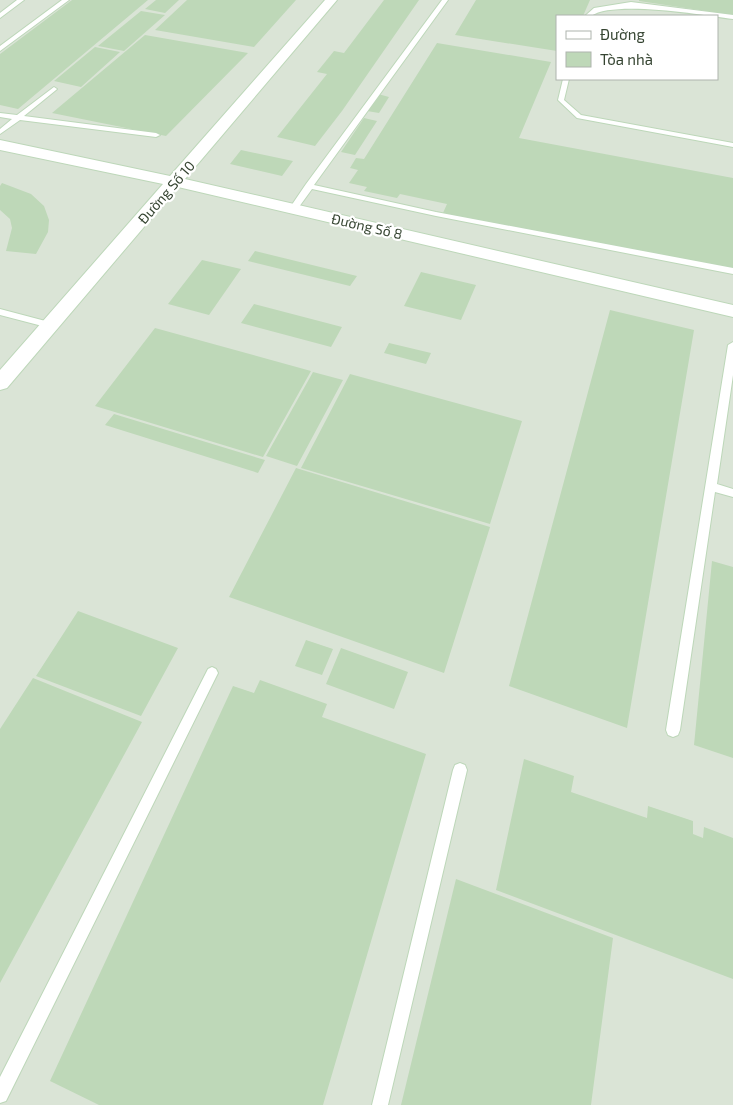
<svg xmlns="http://www.w3.org/2000/svg" width="733" height="1105" viewBox="0 0 733 1105" font-family="'Exo 2',sans-serif">
<style>
.industrial{fill:#dae4d6;fill-rule:evenodd}
.building{fill:#bed8b8}
.lines{fill:none;stroke-linecap:round;stroke-linejoin:round}
.lane-casing{stroke:#bdd7b9;stroke-width:2}
.street-casing{stroke:#bdd7b9;stroke-width:2}
.lane{fill:#fff;fill-rule:evenodd}
.street{fill:#fff;fill-rule:evenodd}
.labels{text-anchor:middle;dominant-baseline:central;stroke-width:4.5;stroke-linejoin:round;paint-order:stroke}
.far-street-label{font-size:14px;fill:#354431;stroke:#fff}
</style>
<rect width="100%" height="100%" fill="#e2f3e0"/>
<path class="industrial" d="M0,0H733V1105H0ZM557,16H717V79H557Z"/>
<path class="building" d="M72,0H148L18,109L0,105V54Z
M156,0H179L165,13L145,9Z
M187,0H296L254,47L155,30Z
M384,0H419L342,111L315,146L277,137L327,74L317,72L334,51L344,53Z
M476,0H590L583,16H557V51L455,35Z
M639,0H733V15L639,1Z
M141,11L165,15L124,51L98,46Z
M145,35L248,53L166,136L52,113Z
M437,43L551,62L519,138L733,178V274L443,213L447,204L400,194L397,198L364,191L367,187L349,183L358,170L350,168L356,158L364,159Z
M95,47L120,52L81,87L54,81Z
M378,94L389,97L379,113L367,111Z
M364,118L377,121L355,155L341,152Z
M241,150L293,161L282,176L230,164Z
M2,183L31,194L44,206L49,220L48,232L36,254L6,251L12,228L10,219L0,210V186Z
M255,251L357,276L350,286L248,261Z
M202,260L241,269L209,315L168,304Z
M421,272L476,285L461,320L404,306Z
M254,304L342,327L331,347L241,323Z
M610,310L694,330L627,728L509,686Z
M155,328L311,371L263,457L95,406Z
M389,343L431,353L426,364L384,353Z
M313,372L343,380L297,466L266,456Z
M350,374L522,421L490,524L301,468Z
M114,414L265,460L258,473L105,425Z
M296,468L490,527L444,673L229,597Z
M712,561L733,567V758L694,745Z
M78,611L178,648L141,716L36,676Z
M306,640L333,649L322,675L295,666Z
M341,648L408,672L394,709L326,684Z
M33,678L142,722L0,983V729Z
M260,680L327,704L322,717L426,754L323,1105H99L50,1081L233,686L254,693Z
M524,759L574,776L571,792L647,818L648,806L693,821V834L703,838L704,827L733,838V979L496,890Z
M456,879L613,938L591,1105H401Z"/>
<g class="lines">
<g class="lane-casing">
<path id="lane" d="M17,0H24L0,18V13Z
M62,0H69L0,51V46Z
M442,0H448L314,185L436,212L733,268V274L436,216L312,189L296,211H290L289,209L306,184Z
M631,2L733,15V19C702,15 614,0 591,16H585L594,8Z
M563,79H569L564,100L581,115L733,143V147L577,118L558,100Z
M54,87L57,89L56,90L24,116L156,133L160,135L156,137L20,120L0,134V129L12,119L0,117V113L17,115Z
M0,309L53,323L54,325L50,328L0,315Z
M733,342V375L717,484L733,489V497L715,492L680,730L678,735L673,737L668,735L666,730L728,345Z
M212,667L216,669L218,673L216,677L6,1101L0,1103V1077L208,669Z
M460,763L465,765L467,770L388,1105H372L453,770L455,765Z"/>
</g>
<g class="street-casing">
<path id="street" d="M325,0H337L185,179L733,305V317L178,187L7,388L0,390V370L163,184L0,150V140L170,176Z"/>
</g>
<use href="#lane" class="lane"/>
<use href="#street" class="street"/>
</g>
<g class="labels">
<g class="far-street-label">
<text transform="translate(166 192) rotate(-49)">Đường Số 10</text>
<text transform="translate(367 226) rotate(13)">Đường Số 8</text>
</g>
</g>
<rect x="556" y="15" width="162" height="65" fill="#ffffff" stroke="#aeb4ad"/>
<rect x="566" y="31" width="25" height="8" fill="#ffffff" stroke="#aeb4ad"/>
<text x="600" y="40" font-size="15" fill="#354431">Đường</text>
<rect x="566" y="52" width="25" height="15" fill="#bed8b8" stroke="#aeb4ad"/>
<text x="600" y="65" font-size="15" fill="#354431">Tòa nhà</text>
</svg>
